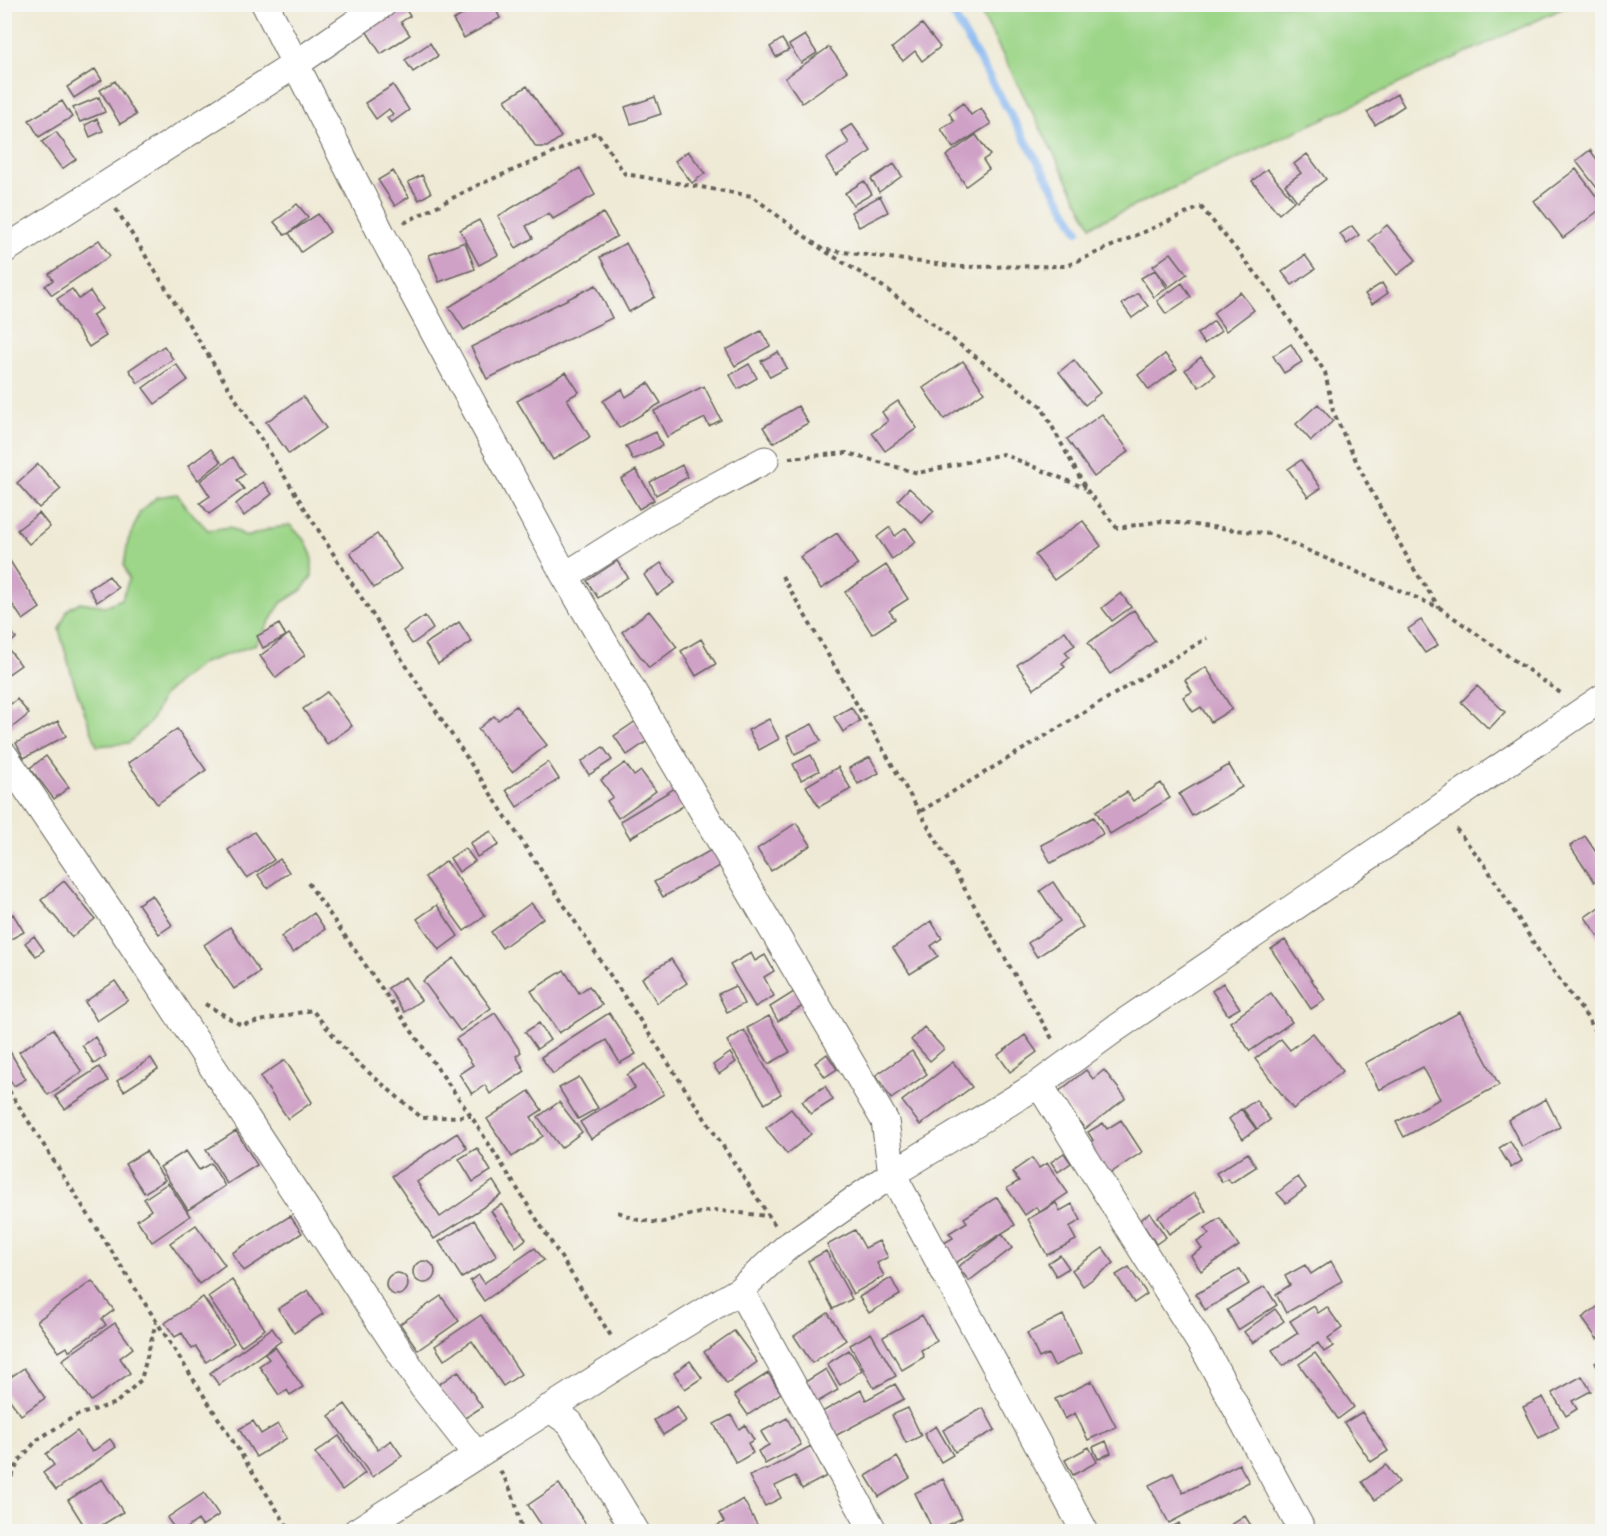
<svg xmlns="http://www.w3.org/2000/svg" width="1607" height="1536" viewBox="0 0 1607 1536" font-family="Delius,sans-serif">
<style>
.green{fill:#9dd689;stroke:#5c7952;stroke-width:1.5}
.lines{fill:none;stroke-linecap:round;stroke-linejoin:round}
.stream{stroke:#85b6f1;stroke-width:8}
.building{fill:#cfa1c6}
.minor-casing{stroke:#66645d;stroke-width:29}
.path{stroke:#66645d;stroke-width:4;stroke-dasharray:4.5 4.5;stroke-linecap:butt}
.minor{stroke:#fff;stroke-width:27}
</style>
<rect width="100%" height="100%" fill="#f6f6f2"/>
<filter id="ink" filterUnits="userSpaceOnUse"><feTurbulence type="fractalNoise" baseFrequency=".0167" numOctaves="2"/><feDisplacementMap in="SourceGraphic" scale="12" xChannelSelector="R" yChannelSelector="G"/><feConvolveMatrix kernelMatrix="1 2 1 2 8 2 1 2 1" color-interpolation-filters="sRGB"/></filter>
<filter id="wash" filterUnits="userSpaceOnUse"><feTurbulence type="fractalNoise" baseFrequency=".008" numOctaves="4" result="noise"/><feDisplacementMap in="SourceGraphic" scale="24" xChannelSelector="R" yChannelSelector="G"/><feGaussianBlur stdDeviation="1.35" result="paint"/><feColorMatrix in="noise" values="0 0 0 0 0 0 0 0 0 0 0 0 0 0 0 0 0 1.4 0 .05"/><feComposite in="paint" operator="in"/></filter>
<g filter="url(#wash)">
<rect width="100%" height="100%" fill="#efead5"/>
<path class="green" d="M977,5H1570L1091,226Z
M177,494L187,508L208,530L230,527L247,537L269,529L290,525L305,540L312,556V576L302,590L281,603L255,645L203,663L179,681L163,696L151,721L129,743L97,746L74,683L59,629L68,609L80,602L105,606L122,599L129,579L124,565L128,541L140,512L157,497Z"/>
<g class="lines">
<path class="stream" d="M947,4L1078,231"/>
</g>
<g id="blocks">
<path class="building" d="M396,4H402L410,16L401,22L410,35L381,54L363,26Z
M482,4H493L500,18L464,38L453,20Z
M922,24L940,47L922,61L915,51L903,61L892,48Z
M805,35L817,53L801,63L789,45Z
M782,39L789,50L776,57L770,47Z
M430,43L438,56L413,72L405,60Z
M829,47L847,71L802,103L785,78Z
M95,69L102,80L74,98L67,87Z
M115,81L136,115L120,124L100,90Z
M393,85L409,110L391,123L387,118L393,114L389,109L376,119L365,103Z
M527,86L561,137L547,147H536L505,100Z
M1397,94L1404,106L1375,125L1367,112Z
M99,97L105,112L80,122L73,108Z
M655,97L661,114L631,124L625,107Z
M62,101L72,117L39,137L29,120Z
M963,103L971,115L981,108L991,124L953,148L941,129L954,121L949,113Z
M97,119L103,131L90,137L85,125Z
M852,124L871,151L836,175L826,159L849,143L841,131Z
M56,132L76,159L62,169L42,142Z
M976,135L990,155L983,160L989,169L966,186L946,156Z
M1590,150L1602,166V191L1600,192L1576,161Z
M688,151L705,173L692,183L675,161Z
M1307,154L1326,179L1297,201L1285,185L1301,173L1294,164Z
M894,164L902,176L879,192L871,179Z
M580,168L595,195L553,219L549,213L526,226L533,238L516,248L498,216Z
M1267,169L1294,201L1279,214L1252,181Z
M1576,169L1602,204V208L1563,238L1534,201Z
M393,171L409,197L395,206L378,180Z
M422,175L431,193L419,200L408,182Z
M864,181L872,194L853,205L845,193Z
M880,196L888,212L859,227L851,212Z
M297,204L308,217L289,233L285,235L274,222Z
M603,213L617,236L464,330L449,307Z
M318,214L330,232L301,252L289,233Z
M479,220L498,255L479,265L460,230Z
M1387,225L1416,260L1397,275L1369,240Z
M1352,226L1359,235L1347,244L1340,234Z
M99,240L110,256L52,295L45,286L53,280L49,274Z
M465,242L475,269L439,282L429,255Z
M626,243L655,297L629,312L600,257Z
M1171,253L1187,274L1169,287L1153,266Z
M1305,255L1315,269L1292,285L1282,272Z
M1155,270L1167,288L1154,297L1141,278Z
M1182,283L1191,297L1166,314L1157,301Z
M1382,283L1388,293L1372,304L1365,294Z
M596,285L612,318L487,379L471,347Z
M72,289L79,299L90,291L102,309L92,315L106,336L89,347L57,299Z
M1240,292L1254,310L1226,331L1213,313Z
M1138,293L1148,306L1132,318L1122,304Z
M1214,321L1221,331L1204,344L1197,334Z
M761,331L770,346L735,366L726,350Z
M1291,344L1302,362L1284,373L1273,356Z
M164,346L173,359L138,383L129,370Z
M778,352L787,368L770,377L761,361Z
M1165,354L1177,369L1149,390L1138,375Z
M1201,357L1215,375L1199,387L1185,370Z
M1074,360L1100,393L1085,405L1059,372Z
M963,361L984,392L944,419L923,388Z
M176,364L188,380L155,404L143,388Z
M749,364L757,378L738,389L730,375Z
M566,372L579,392L567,399L590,437L553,460L517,401Z
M648,383L661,403L619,428L603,401L622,389L626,397Z
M704,386L721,420L709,426L705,418L667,437L654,411Z
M303,397L326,428L289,454L266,422Z
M898,401L917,428L885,451L872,433L888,421L882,412Z
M1318,404L1333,421L1311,441L1296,424Z
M798,406L808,423L773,443L763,427Z
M1102,414L1129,451L1094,477L1067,439Z
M656,432L662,446L633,460L626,446Z
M211,449L221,462L198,480L188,466Z
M233,457L245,474L237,480L244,489L209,514L200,503L210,496L200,481Z
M1301,460L1321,488L1308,497L1288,469Z
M38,464L61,489L39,508L17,483Z
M682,465L688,477L656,495L650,482Z
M636,470L654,500L639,509L621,479Z
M263,482L272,494L244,516L236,504Z
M909,488L934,511L922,523L898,500Z
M39,513L50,527L29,544L17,530Z
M1083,521L1101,546L1054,580L1035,555Z
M890,527L895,536L906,528L916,542L892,559L877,537Z
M837,533L858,565L821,589L800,557Z
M377,534L401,569L374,588L350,553Z
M10,561L40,608L23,620L8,598L4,600V565Z
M617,561L628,577L598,598L587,581Z
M661,563L675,583L657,595L644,575Z
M886,565L908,599L889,611L895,619L872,634L845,592Z
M109,576L118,588L97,602L89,589Z
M1121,593L1131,607L1112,621L1102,608Z
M1134,610L1155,641L1110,674L1088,643Z
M649,611L677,647L649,668L622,632Z
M425,616L433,629L412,644L403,631Z
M1421,620L1438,645L1425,653L1408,629Z
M459,622L472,642L438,664L425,644Z
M279,624L286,636L263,648L257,636Z
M7,626L16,638L6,646L21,665L4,677V628Z
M1065,631L1075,645L1065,652L1069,657L1062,663L1065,667L1034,689L1017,665Z
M289,634L305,655L276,678L260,656Z
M701,639L716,664L696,676L681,651Z
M1206,667L1232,709L1211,722L1201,707L1193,712L1183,697L1192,692L1185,680Z
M1477,686L1505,712L1489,729L1461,702Z
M327,692L352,726L327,744L303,709Z
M4,695L11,704L17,699L29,714L9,730L4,725Z
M516,706L547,745L512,772L478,729L494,716L498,720Z
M851,707L860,721L843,732L834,717Z
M769,719L779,739L759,750L748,730Z
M58,721L66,736L24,758L16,743Z
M636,721L649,740L627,755L614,736Z
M812,724L821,741L795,754L787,736Z
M177,729L206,770L157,804L128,763Z
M603,747L612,760L589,775L581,762Z
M811,755L819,771L801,780L793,764Z
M46,756L69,787L54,799L30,768Z
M870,757L879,773L858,784L849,768Z
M548,762L559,779L517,807L506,790Z
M625,763L634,776L641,771L656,791L618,818L607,801L613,797L601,780Z
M1229,765L1242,787L1192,816L1179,794Z
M838,767L851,789L819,807L806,786Z
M1161,783L1170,798L1110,834L1096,811L1127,792L1133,801Z
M680,785L690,802L630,838L620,821Z
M1094,817L1103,834L1051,863L1041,845Z
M796,823L811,845L771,871L757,849Z
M491,831L499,845L477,857L470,843Z
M254,832L274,860L247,878L228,850Z
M1585,836L1602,861V877L1594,882L1570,846Z
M465,848L475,861L459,872L450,858Z
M713,849L722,865L663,897L654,882Z
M280,859L289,872L267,888L258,875Z
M446,861L485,916L464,931L425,877Z
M64,881L95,919L72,937L41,900Z
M1053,882L1083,927L1037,957L1028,943L1060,921L1040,891Z
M152,895L172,925L159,934L138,904Z
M531,903L543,918L502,948L491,932Z
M437,905L458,936L439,950L417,919Z
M1602,905V942L1585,917Z
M314,913L325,929L293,953L281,937Z
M13,914L24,932L11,939L4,928V918Z
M931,921L942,938L931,946L938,956L910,974L893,948Z
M230,927L260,972L234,989L204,945Z
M34,936L44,950L36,956L25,943Z
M1285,940L1325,1000L1311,1009L1271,949Z
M751,953L755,961L765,955L774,971L764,977L774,996L755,1007L730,965Z
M454,958L491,1008L460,1031L423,981Z
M671,959L687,983L657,1003L642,978Z
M564,970L579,993L589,986L602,1005L559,1033L531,991Z
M405,977L421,1000L404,1012L388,988Z
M115,981L128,1000L97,1021L85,1002Z
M1223,983L1240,1008L1228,1015L1212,991Z
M735,986L744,1004L727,1012L718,994Z
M797,990L806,1004L778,1021L770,1007Z
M1271,993L1292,1022L1250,1051L1230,1022Z
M1460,1012L1499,1085L1404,1137L1396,1122L1440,1099L1423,1067L1379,1090L1365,1063Z
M495,1013L521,1052L516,1056L525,1071L490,1094L485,1085L472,1094L459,1074L473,1065L456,1039Z
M609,1013L636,1054L620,1063L606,1040L553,1074L541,1057Z
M769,1016L790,1052L769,1064L747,1028Z
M539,1023L550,1040L537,1049L525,1032Z
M924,1027L944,1049L930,1061L911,1040Z
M53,1029L82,1072L48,1095L19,1052Z
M744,1030L781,1094L765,1104L727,1041Z
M1313,1033L1343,1071L1293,1109L1255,1059L1281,1039L1290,1050Z
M1025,1035L1037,1052L1010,1072L998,1055Z
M95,1037L106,1056L94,1064L82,1045Z
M9,1050L26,1079L14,1086L4,1071V1053Z
M912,1051L927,1074L891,1099L876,1075Z
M730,1053L736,1062L719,1074L713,1065Z
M827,1054L837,1069L825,1077L815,1063Z
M151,1058L158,1069L124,1091L117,1081Z
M285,1060L312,1102L288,1119L260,1077Z
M953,1062L972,1087L920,1125L902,1101Z
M645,1064L664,1094L591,1139L580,1122L635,1088L627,1075Z
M99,1067L108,1081L65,1109L55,1096Z
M1086,1070L1093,1079L1104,1070L1126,1098L1085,1129L1057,1093Z
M579,1077L598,1108L578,1119L559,1088Z
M825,1086L833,1100L811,1114L802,1101Z
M529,1091L542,1110L531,1117L543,1136L512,1157L487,1119Z
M1546,1099L1560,1127L1522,1147L1508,1120Z
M1256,1100L1270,1120L1257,1129L1243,1109Z
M559,1102L582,1132L561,1148L538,1117Z
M791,1109L811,1134L787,1154L766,1128Z
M1241,1109L1256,1129L1243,1139L1229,1119Z
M1121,1120L1142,1152L1106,1176L1085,1145L1093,1140L1088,1132L1103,1123L1107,1129Z
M236,1131L257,1165L227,1184L206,1150Z
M457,1133L467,1148L417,1182L440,1217L493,1181L502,1195L434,1239L392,1176Z
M1510,1141L1522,1161L1511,1168L1499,1148Z
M477,1148L491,1171L473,1182L459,1159Z
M146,1151L165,1180L144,1193L125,1164Z
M186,1151L199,1170L211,1163L225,1186L188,1210L160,1167Z
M1064,1153L1071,1163L1058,1172L1051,1162Z
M1248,1153L1256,1167L1231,1183L1228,1179L1222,1182L1216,1173Z
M1032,1158L1039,1168L1047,1163L1068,1193L1040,1212L1036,1207L1025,1215L1007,1188L1019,1181L1012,1172Z
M1298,1177L1306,1188L1286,1203L1277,1193Z
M168,1183L190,1216L152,1242L137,1220L151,1210L144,1199Z
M1194,1193L1206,1211L1169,1234L1158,1217Z
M997,1197L1015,1225L954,1264L942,1244L953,1238L949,1233L967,1222L964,1218Z
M1056,1203L1060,1211L1072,1204L1081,1220L1069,1227L1076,1240L1047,1255L1028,1219Z
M502,1204L526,1239L516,1247L491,1211Z
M1150,1213L1166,1237L1156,1244L1140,1220Z
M290,1216L302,1233L244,1271L232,1253Z
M1220,1218L1239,1246L1201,1271L1191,1256L1202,1249L1197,1242L1209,1234L1205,1228Z
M474,1220L497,1256L462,1278L439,1242Z
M196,1225L225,1265L199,1284L170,1243Z
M855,1230L865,1248L879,1241L888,1257L877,1263L884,1276L853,1294L827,1245Z
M1002,1234L1012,1248L969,1281L958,1267Z
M535,1248L544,1260L484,1301L470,1281L479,1275L484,1283Z
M1103,1248L1114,1263L1083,1286L1072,1270Z
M826,1251L852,1299L833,1309L808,1261Z
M1060,1255L1069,1268L1056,1276L1048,1263Z
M1331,1261L1342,1281L1286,1313L1276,1294L1290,1285L1285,1276L1305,1265L1311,1274Z
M413 1272a11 11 0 1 1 22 0a11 11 0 1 1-22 0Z
M1129,1267L1147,1294L1134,1303L1116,1275Z
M1240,1269L1249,1284L1205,1310L1196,1294Z
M386 1284a11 11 0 1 1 22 0a11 11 0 1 1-22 0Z
M891,1278L900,1295L869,1313L859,1297Z
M232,1280L265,1329L241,1346L208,1297Z
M92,1281L114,1310L102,1319L106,1325L69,1351L67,1347L59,1352L37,1321Z
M1265,1286L1277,1305L1238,1330L1227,1310Z
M308,1290L323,1314L294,1333L278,1309Z
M441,1296L459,1321L418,1350L400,1324Z
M203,1297L234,1343L206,1362L196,1347L192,1349L182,1333L175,1337L165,1323Z
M1600,1305L1602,1309V1336L1597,1339L1582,1318Z
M1314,1306L1318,1313L1327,1307L1342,1328L1328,1338L1333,1346L1324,1352L1318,1343L1283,1366L1272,1350L1298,1333L1290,1321Z
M1275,1309L1284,1321L1253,1343L1244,1332Z
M828,1313L846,1340L812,1363L794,1336Z
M481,1315L521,1374L503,1386L472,1341L444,1360L435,1346Z
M922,1315L937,1341L921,1350L924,1357L902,1370L883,1337Z
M1063,1315L1081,1353L1054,1366L1048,1354L1039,1358L1027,1333Z
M115,1323L133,1348L120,1358L130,1373L91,1401L62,1360Z
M272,1328L281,1341L219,1385L210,1373Z
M734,1331L757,1362L727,1384L704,1352Z
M871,1333L896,1376L874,1388L850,1345Z
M275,1347L303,1387L290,1395L287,1390L279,1395L259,1366L269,1359L265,1354Z
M849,1350L862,1370L840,1385L827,1364Z
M1315,1353L1354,1407L1338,1419L1299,1364Z
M1602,1359V1376L1595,1363Z
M690,1361L702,1378L685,1389L674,1373Z
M24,1368L45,1398L21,1415L4,1392V1382Z
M826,1369L838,1390L814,1404L802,1384Z
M458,1371L482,1407L462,1420L438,1385Z
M768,1373L781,1393L748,1415L734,1395Z
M1582,1376L1591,1391L1572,1401L1577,1409L1566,1416L1552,1393Z
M1092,1381L1116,1427L1088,1440L1075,1413L1065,1419L1055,1399Z
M895,1384L904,1399L835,1436L822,1412L861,1390L866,1400Z
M1543,1397L1559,1427L1539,1438L1523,1407Z
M345,1404L378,1450L391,1440L402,1456L372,1477L329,1416Z
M677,1406L686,1421L663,1435L654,1420Z
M908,1408L921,1436L906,1443L892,1415Z
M983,1408L995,1430L955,1452L943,1430Z
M1362,1412L1388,1451L1371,1462L1344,1423Z
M731,1415L739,1429L745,1425L754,1440L748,1443L753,1453L736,1463L714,1424Z
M787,1418L801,1445L765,1464L758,1451L769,1445L761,1432Z
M253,1421L261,1434L278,1424L287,1438L256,1457L239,1429Z
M936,1426L953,1455L941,1462L924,1434Z
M77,1431L92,1452L110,1439L116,1447L56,1490L43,1473L54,1465L46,1454Z
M339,1436L365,1473L342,1490L315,1453Z
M1106,1441L1111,1453L1098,1459L1093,1447Z
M811,1446L827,1476L802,1489L795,1476L775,1486L781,1498L765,1506L749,1476L765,1469L766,1470Z
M1089,1447L1097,1462L1073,1475L1065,1460Z
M897,1457L910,1478L879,1497L866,1476Z
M1239,1464L1249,1482L1169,1523L1149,1485L1173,1473L1183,1493Z
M1386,1465L1399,1482L1375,1500L1362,1482Z
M102,1479L123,1512L91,1532H88L68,1500Z
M943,1479L962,1518L934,1532L915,1493Z
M559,1484L591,1532H546L528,1505Z
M204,1493L219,1515L202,1526L198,1520L181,1532H177L167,1518Z
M743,1499L761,1532H718L715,1527L724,1522L719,1513Z
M1245,1516L1255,1532H1220Z
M1179,1523L1183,1532H1163Z"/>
</g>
</g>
<g filter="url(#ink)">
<use href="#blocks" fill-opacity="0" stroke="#66645d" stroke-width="1.5"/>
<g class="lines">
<g class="minor-casing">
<path id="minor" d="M265,4L382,235L565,576L885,1121L892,1174L1085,1532
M4,250L296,64L383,4
M565,576L660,516L765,460
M4,755L120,926L423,1387L476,1454
M1039,1084L1206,1352L1303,1532
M740,1290L874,1532
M549,1408L570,1423L636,1532
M356,1532L626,1360L740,1290L788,1246L892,1174L1039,1084L1116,1028L1602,698"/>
</g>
<path class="path" d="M116,209L353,585L775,1225
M404,223L478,185L549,155L597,132L625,174L752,196L823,250L882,286L1041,406L1086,489L1117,528L1161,521L1270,534L1440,608L1562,694
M827,250L960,267L1066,266L1201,207L1268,288L1325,372L1333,411L1347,442L1367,483L1412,566L1439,607
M789,458L847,453L918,473L1003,454L1085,488
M782,576L1054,1042
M921,811L1207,638
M1456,829L1485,865L1538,950L1589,1020L1602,1043
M308,883L471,1116L613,1339
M205,1004L241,1025L312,1010L353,1059L422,1118L471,1116
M4,1083L291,1532
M618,1212L638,1220L660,1223L681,1217L713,1210L768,1216
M500,1471C514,1493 517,1506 522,1532
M4,1493L19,1461L37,1440L75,1416L116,1403L141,1380L156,1322"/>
<use href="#minor" class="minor"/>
</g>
</g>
<rect width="1607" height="1536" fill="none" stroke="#f6f6f2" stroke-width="24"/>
</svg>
